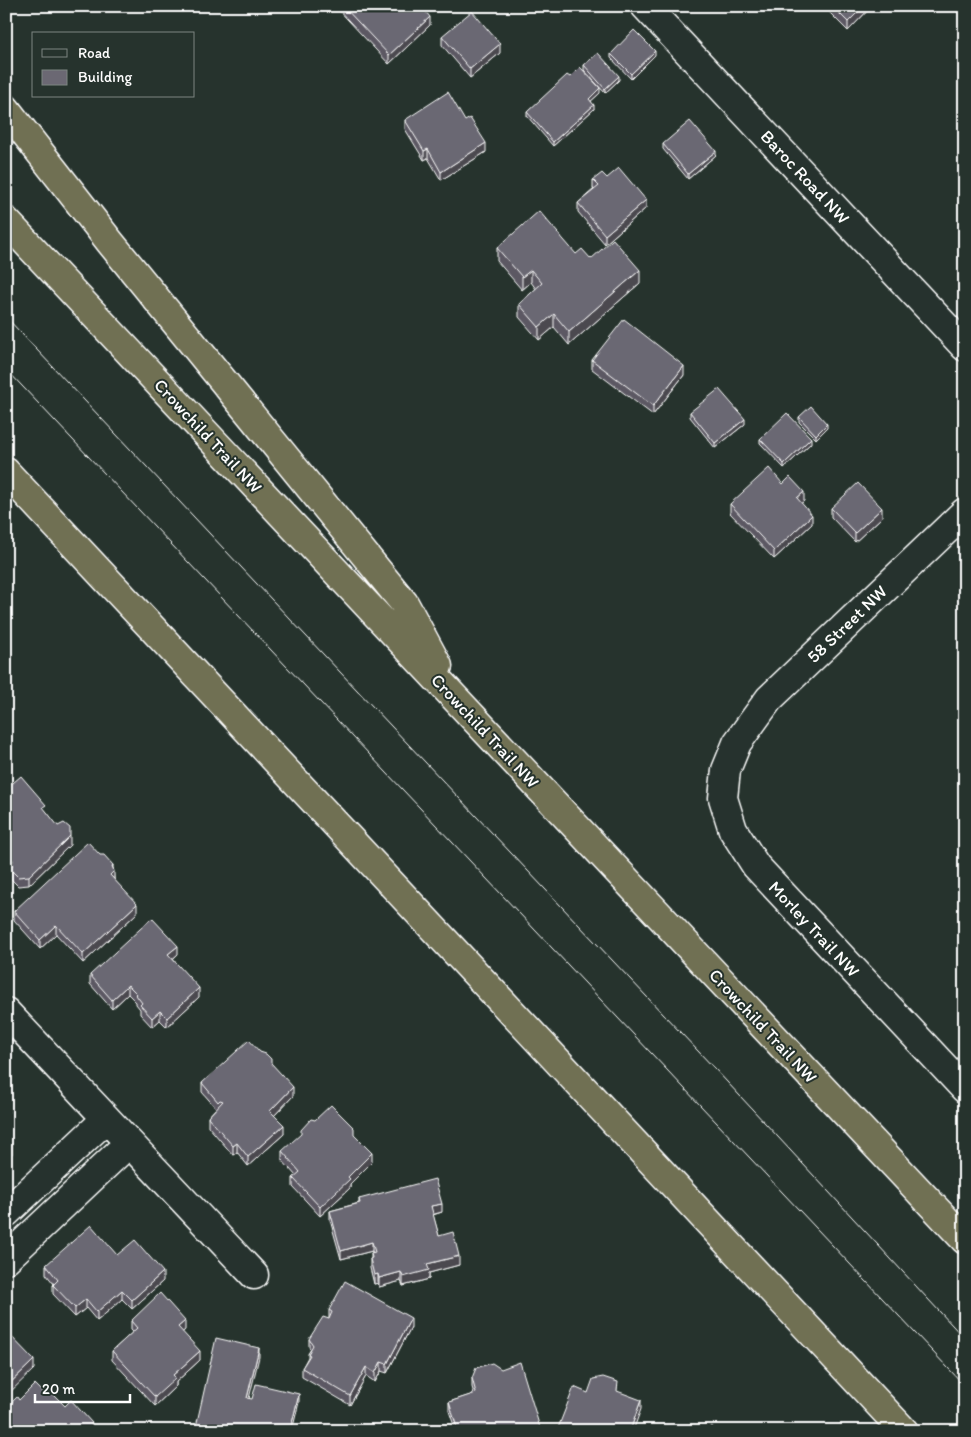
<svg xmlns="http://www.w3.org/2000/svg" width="971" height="1437" viewBox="0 0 971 1437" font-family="Itim,sans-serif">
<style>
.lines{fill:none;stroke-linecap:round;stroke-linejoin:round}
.minor-casing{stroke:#fff;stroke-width:31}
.highway-casing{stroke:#fff;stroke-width:31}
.minor{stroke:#26332d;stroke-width:28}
.highway{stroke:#706f52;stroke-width:28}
.tram{stroke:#fff;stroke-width:1}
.wall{fill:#5c5963;stroke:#fff}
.shaded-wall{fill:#4b4950;stroke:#fff}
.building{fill:#6b6873;stroke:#fff}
.labels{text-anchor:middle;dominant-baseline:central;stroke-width:4;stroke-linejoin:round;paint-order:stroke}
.street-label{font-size:18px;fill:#fff;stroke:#26332d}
</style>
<rect width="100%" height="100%" fill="#26332d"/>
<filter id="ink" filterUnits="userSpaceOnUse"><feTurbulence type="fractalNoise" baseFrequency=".02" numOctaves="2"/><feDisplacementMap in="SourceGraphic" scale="10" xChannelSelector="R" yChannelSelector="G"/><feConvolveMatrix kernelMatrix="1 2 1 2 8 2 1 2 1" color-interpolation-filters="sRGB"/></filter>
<g filter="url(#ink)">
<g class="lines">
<g class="minor-casing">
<path id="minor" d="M645,6L965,347
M965,512L769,699L737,743L726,770L723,798L733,830L756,866L965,1089
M6,1012L254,1275
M6,1213L106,1119
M6,1259L129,1143"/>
</g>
<g class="highway-casing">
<path id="highway" d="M6,109L110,242L404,603L438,666
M6,221L965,1240
M6,472L904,1431"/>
</g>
<use href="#minor" class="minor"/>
<use href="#highway" class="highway"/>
<path class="tram" d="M6,317L272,600L715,1069L965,1339
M6,369L965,1386"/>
</g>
<path class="wall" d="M335,6H421L430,25L389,64Z
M823,6H872L848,31Z
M442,36L500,53L470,78L442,45Z
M611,54L655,55L631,79L611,58Z
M584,65L619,80L605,93L584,70Z
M570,77L600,93L591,101L594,109L553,146L527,116V112Z
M405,120L486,152L441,180L428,158L424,160L405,129Z
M663,144L716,155L688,179L663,149Z
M607,178L646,208L605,244L578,212V203L594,189H593V180Z
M497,248L576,254L640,283L569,345L554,327L539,340L519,317V304L536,289L531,282L522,290L497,261Z
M592,360L684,375L653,415L592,369Z
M690,412L745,424L715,448L690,417Z
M799,417L827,428L816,439L799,422Z
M760,439L811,443L784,468L760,443Z
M783,484L804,501L801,503L812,524L774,559L730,513V504Z
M831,508L882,517L855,542L831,517Z
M6,789L46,811L70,845L29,885L18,886L11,879V867L6,861Z
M113,868L114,879L137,913L83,963L56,934L40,949L14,920V911Z
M178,954L173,959L199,997L167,1027L160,1020L152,1027L140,1014V1009L136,1004V1002L128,994L112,1009L90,984V975Z
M260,1052L271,1063L293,1096L274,1116L284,1134L248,1166L237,1152L233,1155L208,1126V1117L216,1108L202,1092V1083Z
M354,1135L372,1162L350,1184V1188L320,1216L293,1187V1178L296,1176L282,1160V1151Z
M359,1199L442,1212L433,1215L439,1236L459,1265L429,1273V1279L403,1286L401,1281L379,1287L378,1283L374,1284L370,1268V1259L371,1258V1253H373L372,1251L341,1259L330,1220V1211L359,1203Z
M117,1255L163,1281L132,1309L122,1299L97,1321L86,1308L75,1317L53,1294V1285L54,1284L46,1274V1265Z
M329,1310L411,1327L387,1373L381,1371L375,1382L366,1376L350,1405L302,1377V1368L308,1357V1354L311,1350L309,1347V1339L329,1319Z
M131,1321L185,1330L182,1332L200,1360L176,1382V1386L155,1406L112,1360V1351L133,1332L131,1330Z
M472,1378L541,1431H456L449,1411V1402L474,1394L472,1387Z"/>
<path class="shaded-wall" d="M864,6H872L848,31V22Z
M430,17V25L389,64V55Z
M500,44V53L470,78V69Z
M655,51V55L631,79V74Z
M619,76V80L605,93V89Z
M600,88V93L589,103V99Z
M594,105V109L553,146V142Z
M486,143V152L441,180V172Z
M428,149V158L424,160V151Z
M716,151V155L688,179V174Z
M646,200V208L605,244V235Z
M531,270V282L522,290V277Z
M640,270V283L569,345V332Z
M554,314V327L539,340V327Z
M684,366V375L653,415V406Z
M745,419V424L715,448V443Z
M827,424V428L816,439V435Z
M811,438V443L784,468V464Z
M804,492V501L797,507V498Z
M882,508V517L855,542V533Z
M812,515V524L774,559V551Z
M70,836V845L29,885V876Z
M113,865V872L114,871V880L110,875Z
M137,904V913L83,963V954Z
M56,925V934L40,949V940Z
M178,946V954L168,963V954Z
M128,985V994L112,1009V1000Z
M199,988V997L167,1027V1018Z
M160,1011V1020L152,1027V1018Z
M293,1087V1096L270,1120V1111Z
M8,1104V1113L6,1115V1106Z
M284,1125V1134L248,1166V1157Z
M237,1143V1152L233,1155V1146Z
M12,1145V1154L6,1160V1151Z
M372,1153V1162L350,1184V1188L320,1216V1207L348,1177Z
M442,1204V1212L431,1215V1206Z
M372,1242V1251L341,1259V1251Z
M459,1256V1265L429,1273V1279L403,1286V1277L427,1264Z
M163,1272V1281L132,1309V1300Z
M401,1272V1281L379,1287V1278Z
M378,1274V1283L374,1284V1275Z
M122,1290V1299L97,1321V1312Z
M86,1299V1308L75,1317V1308Z
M411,1318V1327L387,1373V1364Z
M185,1321V1330L178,1336V1327Z
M259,1348V1357L247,1407V1398Z
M200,1351V1360L176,1382V1386L155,1406V1397L173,1375Z
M34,1360V1369L6,1396V1387Z
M381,1362V1371L375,1382V1373Z
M366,1367V1376L350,1405V1396Z
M299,1394V1402L292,1431H290Z
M641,1400V1409L633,1431H630Z"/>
<path class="building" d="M343,6H421L430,17L389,55Z
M832,6H864L848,22Z
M472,11L500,44L470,69L442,36Z
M634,30L655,51L631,74L611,54Z
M598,53L619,76L605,89L584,65Z
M580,67L600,88L589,99L594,105L553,142L527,112L567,75L570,77Z
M448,92L465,121L470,118L486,143L441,172L428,149L424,151L405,120Z
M690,121L716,151L688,174L663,144Z
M619,168L646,200L605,235L578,203L599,186L593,180L602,173L607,178Z
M539,211L576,254L582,249L591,259L613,239L640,270L569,332L554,314L539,327L519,304L542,283L531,270L522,277L497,248Z
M624,319L684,366L653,406L592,360Z
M719,389L745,419L715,443L690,412Z
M811,406L827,424L816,435L799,417Z
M787,413L811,438L784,464L760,439Z
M769,468L783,484L790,477L804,492L797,498L812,515L774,551L730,504Z
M858,483L882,508L855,533L831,508Z
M21,776L46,805L43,807L58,826L64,823L70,828V836L29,876L18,877L11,870L13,860L6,852V789Z
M88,842L100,855H104L113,865L112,866L114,871L110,875L137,904L83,954L56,925L40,940L14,911Z
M152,918L178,946L168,954L199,988L167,1018L160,1011L152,1018L140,1005L142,1003L136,995L137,994L128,985L112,1000L90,975Z
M249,1040L260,1052L266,1054L271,1059V1063L293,1087L270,1111L284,1125L248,1157L237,1143L233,1146L208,1117L223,1101L220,1100L218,1102L202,1083Z
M331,1105L354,1128V1135L372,1153L348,1177L350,1179L320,1207L293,1178L300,1172L282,1151L301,1134V1130L311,1119L315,1120Z
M6,1136L9,1138L7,1140L12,1145L6,1151Z
M435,1179L442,1204L431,1206L439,1236L453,1232L459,1256L427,1264L429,1270L403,1277L401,1272L379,1278L378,1274L374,1275L370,1259L372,1258L371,1253L375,1252L372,1242L341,1251L330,1211L360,1203L359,1199Z
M91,1225L117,1255L135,1240L163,1272L132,1300L122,1290L97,1312L86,1299L75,1308L53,1285L58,1280L46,1265Z
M345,1281L411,1318L387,1364L381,1362L375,1373L366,1367L350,1396L302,1368L310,1355L308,1354L313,1345L309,1339L323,1317L329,1319L332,1312L329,1310Z
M160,1293L185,1321L178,1327L200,1351L173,1375L176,1378L155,1397L112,1351L137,1328L131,1321Z
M6,1331L34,1360L6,1387Z
M216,1338L259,1348L247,1398L252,1399L256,1384L299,1394L290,1431H195Z
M520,1362L541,1431H458L449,1402L476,1393L472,1378L476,1368L492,1363L501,1369Z
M603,1377L618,1382L617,1391L641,1400L630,1431H560L561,1429L558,1428L574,1387L588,1393L593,1379Z
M35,1384L46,1395L50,1391L65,1406L71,1400L92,1423L91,1429L89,1431H6V1408L17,1397L19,1400Z
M712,1426L716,1431H706Z"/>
</g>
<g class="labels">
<g class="street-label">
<text transform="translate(805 177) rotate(47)">Baroc Road NW</text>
<text transform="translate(208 436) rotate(47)">Crowchild Trail NW</text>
<text transform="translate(847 624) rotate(-44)">58 Street NW</text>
<text transform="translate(485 731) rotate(47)">Crowchild Trail NW</text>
<text transform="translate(814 929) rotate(47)">Morley Trail NW</text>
<text transform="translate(763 1026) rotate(47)">Crowchild Trail NW</text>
</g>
</g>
<rect width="971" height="1437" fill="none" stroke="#26332d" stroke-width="25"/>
<rect x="12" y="12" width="946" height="1412" fill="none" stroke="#fff" stroke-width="2" filter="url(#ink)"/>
<rect x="32" y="32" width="162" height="65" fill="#26332d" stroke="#7d8581"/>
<rect x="42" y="49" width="25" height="8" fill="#26332d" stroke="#7d8581"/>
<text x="78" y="58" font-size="15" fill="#ffffff">Road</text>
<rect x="42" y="70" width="25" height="15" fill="#6b6873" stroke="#7d8581"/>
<text x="78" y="82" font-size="15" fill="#ffffff">Building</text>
<path d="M35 1394v8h95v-8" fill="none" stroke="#ffffff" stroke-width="2.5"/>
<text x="42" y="1394" font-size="15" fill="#ffffff" stroke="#26332d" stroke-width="4" paint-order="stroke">20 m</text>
</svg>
